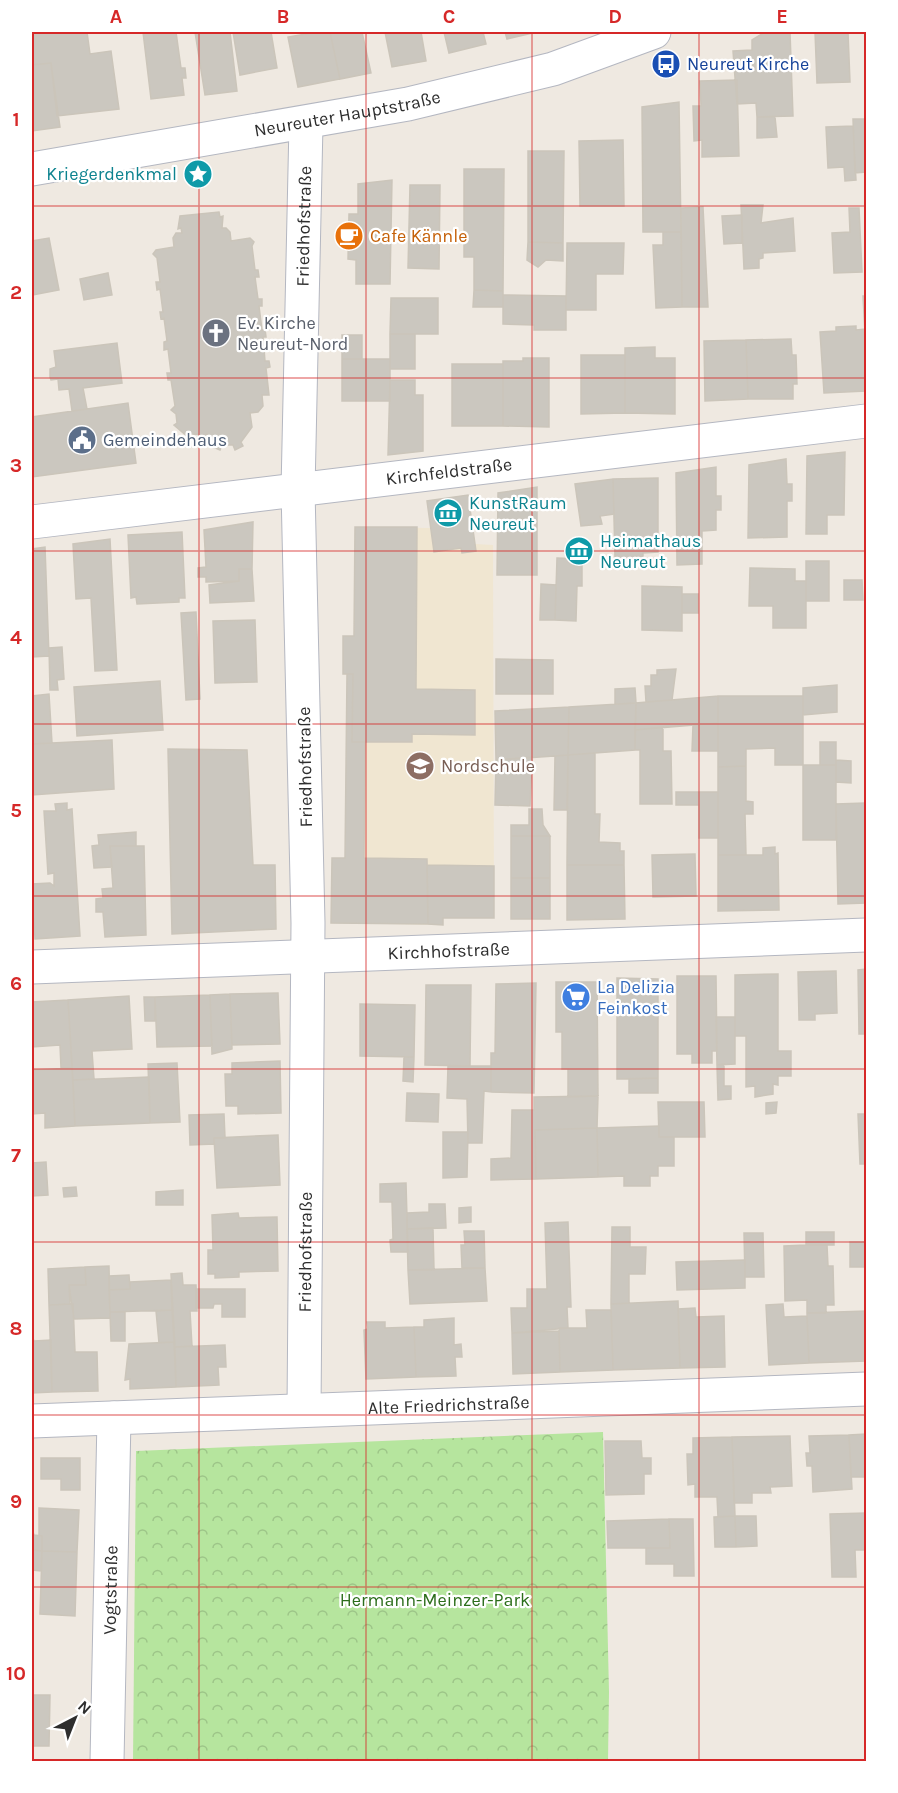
<svg xmlns="http://www.w3.org/2000/svg" width="898" height="1793" viewBox="0 0 898 1793" font-family="Karla,sans-serif">
<style>
.education{fill:#f0e6d1}
.forest{fill:url(#forest-crowns)}
.building{fill:#cbc7bf;stroke:#cbc5ba;stroke-width:1.5}
.lines{fill:none;stroke-linecap:round;stroke-linejoin:round}
.street-casing{stroke:#b4b7c1;stroke-width:35}
.secondary-casing{stroke:#b4b7c1;stroke-width:35}
.street{stroke:#fff;stroke-width:33}
.secondary{stroke:#fff;stroke-width:33}
.grid{fill:none;stroke:#d62828;stroke-width:1.5;stroke-opacity:0.55}
.labels{text-anchor:middle;dominant-baseline:central;stroke-width:4.5;stroke-linejoin:round;paint-order:stroke}
.transit-label{font-size:18px;fill:#164399;stroke:#fff;text-anchor:start}
.street-label{font-size:18px;fill:#2e2e2e;stroke:#fff}
.culture-label{font-size:18px;fill:#0d838f;stroke:#fff;text-anchor:start}
.food-label{font-size:18px;fill:#c56008;stroke:#fff;text-anchor:start}
.worship-label{font-size:18px;fill:#5b616d;stroke:#fff;text-anchor:start}
.service-label{font-size:18px;fill:#4e5e75;stroke:#fff;text-anchor:start}
.education-label{font-size:18px;fill:#785e54;stroke:#fff;text-anchor:start}
.shop-label{font-size:18px;fill:#366cbe;stroke:#fff;text-anchor:start}
.park-label{font-size:18px;fill:#2c6e1b;stroke:#fff}
.neatline{fill:none;stroke:#d62828;stroke-width:2}
.grid-label{font-size:20px;text-anchor:middle;font-weight:bold;fill:#d62828}
</style>
<defs>
<pattern id="forest-crowns" width="20" height="18" patternUnits="userSpaceOnUse" patternTransform="scale(1.5)"><rect width="20" height="18" fill="#b6e59e"/><path d="M2 6a3 3 0 1 1 6 0M12 15a3 3 0 1 1 6 0" fill="none" stroke="#9dc588"/></pattern>
</defs>
<rect width="100%" height="100%" fill="#efe9e1"/>
<path class="education" d="M355,527L430,528L434,552L461,548L462,553L476,551L475,544L493,545L494,918H443V925L331,923L332,858H345L347,675L343,674V636H354Z"/>
<path class="forest" d="M603,1432L609,1692L608,1761H133L136,1451Z"/>
<path class="building" d="M32,32H87L90,54L111,51L119,109L57,116L51,63L32,65Z
M143,32H176L181,68H185L186,78H182L184,95L151,99Z
M195,32H230L237,91L205,95Z
M233,32H271L277,68L240,75Z
M317,32H330L340,79L298,87L288,37Z
M330,32H362L371,73L340,79Z
M385,32H421L426,61L392,67Z
M444,32H483L486,44L449,53Z
M505,32H537L507,39Z
M765,32H790L793,116L757,117L756,103L737,104L733,51L752,50V40Z
M815,32H848L850,82L817,83Z
M51,63L60,127L32,131V65Z
M737,80L739,156L702,157V140L694,141L693,106H701L700,81Z
M679,102L681,232H643L642,107Z
M757,117H775L777,137L757,138Z
M853,119H866V172L855,173Z
M853,126L856,180L845,181L844,167L828,168L826,127Z
M623,140L624,206H580L579,141Z
M528,151H564L563,243L528,242Z
M464,169H504L503,291L474,290V257H464Z
M392,180L390,284H356V260L348,259L349,214H358V184Z
M410,185H440L439,269L408,268Z
M741,205H763L761,223L793,218L795,251L763,253V258L759,259V268L744,269Z
M703,207L708,307H682L681,208Z
M849,208H859L862,272L834,273L832,233L850,232Z
M219,212L220,217L223,216L222,228H226L230,232L231,241L250,238L254,242L252,246L255,270H258L259,277H255L258,299H262V306H259L262,330L265,329L266,337H263L265,361H269L270,367L266,368L269,395H262L263,406L258,412L250,413L252,427L241,442L243,446L235,450L233,445H222L220,450L213,447L215,441L207,434L201,439L198,434L191,435L189,438L174,425L177,423L176,414L171,410L175,406L171,380H168L167,373H171L168,349L164,350V342L167,341L164,318L161,319L160,312H163L160,289L157,290L156,282H160L157,258L153,254L156,250L174,247L173,238L176,233H182L181,228L178,229L180,216Z
M742,215V243L724,244L722,216Z
M663,232H681L682,307L656,308L653,245H663Z
M49,238L59,290L32,295V241Z
M528,242L563,243V261L546,260L538,267L527,260Z
M567,243H624L623,274H596V310H566Z
M108,273L112,295L84,300L80,279Z
M474,290L503,291V307H473Z
M503,295L566,296V330H534V325L503,324Z
M863,296H866V333H865Z
M391,298H438V334H390Z
M856,326V330L865,329L866,391L824,393L820,332L836,331V327Z
M390,334H415V369H390Z
M342,335H362V359H342Z
M791,339L792,355H796L797,384H793V399H748L746,340Z
M746,340L748,399L705,401L704,341Z
M117,343L122,383L83,388L87,409L72,411L69,389L59,390L58,379L51,380L50,377V369L56,367L54,351Z
M655,347V358H675V414L625,413V348Z
M581,355H625V413L581,414Z
M523,358H549V427L503,426V361H523Z
M342,359H390V401H342Z
M452,364H503V426H452Z
M390,380H415V395H423V451L388,455Z
M128,403L136,463L32,477V417Z
M845,452L844,515H827V534H806L807,456Z
M786,459L787,484H792V501H787V537L748,538L749,465Z
M716,467V496H721V510H716V530L702,531V564L677,565L676,473Z
M658,478V552L643,553V557L615,558L613,479Z
M613,479L614,514L600,516L602,524L581,526L575,484Z
M537,487V575H497L498,493Z
M468,495L476,551L462,553L461,548L434,552L427,501Z
M253,522L252,569H239V581L206,582V577H198V568L206,567L204,530Z
M355,527H417L416,689L475,690V735L412,734V742H352L353,674H343V636H354Z
M182,532L185,598H179V602L137,604L136,597L131,598L128,535Z
M110,539L117,670L95,671L91,598L76,599L73,544Z
M45,547L49,656L32,657V549Z
M557,558L582,559V586H577L576,621L555,620Z
M806,561H829V601H806Z
M750,568L795,569V581H806V628H773V606H749Z
M239,569H252L254,601L210,603L209,585L239,581Z
M844,580H862L863,600H844Z
M541,584L556,585L555,620H540Z
M642,586L682,587V631L642,630Z
M682,594H698V613H682Z
M196,612L200,699L186,700L181,613Z
M255,620L257,682L215,683L213,621Z
M62,647L64,679L57,680L58,690H50L49,648Z
M496,659L553,660V694H496Z
M676,669L672,700L646,702L645,686H651V675H657V670Z
M347,674H353L352,742H365L364,858L427,859L428,924L331,923L332,858H345Z
M160,681L163,730L77,736L74,687Z
M837,685V712L803,715V688Z
M635,688L636,703L615,704V689Z
M49,694L52,743L32,744V696Z
M718,696H803V765H775V748L746,749V766L718,767Z
M718,696V723L635,730L636,703Z
M636,703L635,750L568,755L569,707Z
M569,707L568,755L496,760L495,711Z
M718,723V751H692L693,725Z
M663,727V751H671L672,804H640V750H635V730Z
M112,740L114,789L32,795V744Z
M820,742H836V765H820Z
M168,749L247,750L253,865H275L276,929L172,934Z
M595,753V814H600L599,842L620,843V851H624V865H567L568,755Z
M568,755L567,810H554L555,756Z
M532,757L530,806L495,805L496,760Z
M836,760L851,761V783L836,782Z
M803,765H836V840H803Z
M746,766V801L753,802V814H745L746,855H718V767Z
M676,792H718V838H699V805H676Z
M67,803V810L72,809L80,936L35,939L34,919H32V884L50,883L54,886V873L48,874L44,811H56L55,804Z
M865,803L866,903L838,904L836,804Z
M529,809H542L543,825L550,836H511V825H529Z
M136,832V846H110L112,867L94,868L92,846L99,845L98,835Z
M511,836H550V878H511Z
M110,846H144L146,935L105,937L103,912H96V899L103,898L102,889L113,888Z
M775,847V854L778,853L779,910L718,911V855H763V848Z
M695,854L696,896L653,897L652,855Z
M427,865L494,866V918H443V925L428,924Z
M567,865H624L625,919L567,920Z
M511,878H550V919H511Z
M866,969V1034H859L858,970Z
M836,971L837,1013L815,1014V1020H799L798,972Z
M778,974V1051H791V1076H778V1085L773,1084V1094L755,1097V1086L746,1087V1036H735V975Z
M677,976H716L717,1051H712V1063H692V1054H677Z
M617,978L658,979V1078L617,1079Z
M556,982H597L598,1096L568,1097V1069H562V1032H556Z
M536,983L534,1093L491,1092V1053H495L496,984Z
M426,985H471L470,1066L425,1065Z
M278,993L280,1044L232,1045L230,994Z
M230,994L232,1049L212,1054L210,995Z
M210,995L212,1046L157,1047L155,997Z
M129,996L132,1049L92,1051L94,1079L73,1080L68,1000Z
M144,997H155V1021H145Z
M68,1000L72,1068H61L60,1045L32,1047V1002Z
M360,1004L415,1005L414,1057L360,1056Z
M716,1017H735V1064L717,1065Z
M404,1057H414L413,1082L403,1081Z
M280,1061L281,1113L238,1114V1106H226L225,1074H232V1063Z
M177,1063L180,1122L150,1123L148,1064Z
M724,1064V1086H731V1099L718,1100L717,1065Z
M448,1066H491V1092L484,1091L482,1143H468L467,1099L447,1098Z
M72,1068L75,1126L45,1128V1113L32,1114V1070Z
M149,1077L150,1123L75,1126L73,1080Z
M658,1078V1093H629V1079Z
M407,1093L439,1094L438,1122L406,1121Z
M598,1096L597,1128L535,1130L536,1179L491,1180V1159L511,1158L512,1110H534V1097Z
M658,1102H704L705,1137H659Z
M777,1102L776,1113L766,1114V1103Z
M224,1114L225,1138H214V1144L190,1145L189,1115Z
M858,1114H866V1164H860Z
M659,1126V1137H674V1166H658V1176H650V1186H624V1176L598,1177L597,1128Z
M597,1128L598,1177L536,1179L535,1130Z
M443,1132H468L467,1177L443,1178Z
M278,1135L280,1185L217,1188L214,1138Z
M46,1162L48,1195L32,1196V1163Z
M406,1183L408,1252H391L390,1240L393,1239L392,1202H380V1184Z
M76,1187L77,1196L64,1197L63,1188Z
M183,1190V1205H156V1192Z
M429,1204H445L446,1228L407,1229V1213L429,1212Z
M471,1207V1222L459,1223V1208Z
M238,1213L239,1218L277,1217L278,1271L239,1272V1277L215,1278V1274H208V1250H213L212,1215Z
M568,1222L571,1307H567L568,1328L512,1333L511,1308H527V1289H547L545,1223Z
M612,1227H630V1247H646L645,1274H629V1303L611,1304Z
M433,1228L434,1270H408L407,1229Z
M464,1231H484L485,1268H462L461,1245H465Z
M806,1232H834V1245H806Z
M744,1233H763L764,1277H745Z
M850,1242H866V1267H850Z
M806,1245H827L828,1266H833L834,1305H826V1313H807V1300L785,1301L784,1246Z
M745,1260V1288L677,1290L676,1262Z
M109,1266L110,1318L74,1319L69,1285H86L85,1267Z
M85,1267L86,1285H69L70,1304L49,1305L48,1269Z
M485,1268L487,1301L410,1304L408,1270Z
M182,1273L183,1285H196L197,1311H190L192,1346L175,1347L171,1274Z
M129,1275L130,1289L109,1290V1276Z
M171,1280L172,1310L110,1312L109,1290L130,1289V1282Z
M196,1289H245V1317H222V1304H214L213,1308H196Z
M678,1301L680,1368L613,1370L611,1304Z
M73,1304L75,1352H97L98,1391L52,1392L49,1305Z
M783,1304L784,1317L807,1316L809,1363L769,1365L766,1305Z
M695,1308L696,1317L724,1316L725,1367L680,1368L678,1309Z
M172,1310L174,1342L159,1343L156,1311Z
M586,1310H611L613,1370L560,1372L559,1328H587Z
M866,1311V1361L809,1363L807,1313Z
M110,1312H125V1341H111Z
M454,1318V1345L461,1344L462,1357H455L456,1376L416,1377L414,1327H424V1320Z
M367,1322H385V1328L414,1327L416,1377L366,1379L364,1330L368,1329Z
M559,1331L560,1372L513,1374L512,1333Z
M32,1336L34,1341L51,1340L52,1392L32,1393Z
M174,1342L176,1387L130,1389V1379L125,1380L129,1344Z
M225,1345L226,1367H218L219,1385L176,1387L175,1347Z
M866,1434V1477H851L849,1435Z
M849,1435L852,1489L813,1492L812,1466H807L806,1453H810L809,1436Z
M790,1436L792,1486L770,1487L771,1493H752V1503H734L732,1437Z
M732,1437L735,1516L718,1517L717,1497H695V1484L688,1485L687,1454H693V1438Z
M605,1441H641L642,1458H651V1474H644V1494L606,1495Z
M41,1458H80V1490H61V1479H41Z
M39,1508L79,1510L77,1552L42,1551V1536H39Z
M866,1513V1550H855L856,1577H832L830,1514Z
M735,1516H756L757,1546L736,1547Z
M735,1516L736,1547H715L714,1517Z
M669,1519L670,1548H608L607,1521Z
M669,1519H693L694,1576H674V1564H646V1548H670Z
M32,1529L34,1535L42,1536V1551L32,1550Z
M32,1550L42,1551L41,1571L32,1570Z
M42,1551L77,1552L75,1616L40,1614Z
M32,1695H50L49,1746H32Z"/>
<g class="lines">
<g class="street-casing">
<g id="street">
<path id="s1" d="M32,522L866,421"/>
<path id="s2" d="M32,967L866,935"/>
<path id="s3" d="M304,1410L308,923L298,490L306,124"/>
<path id="s4" d="M32,1421L866,1389"/>
<path id="s5" d="M107,1762L114,1418"/>
</g>
</g>
<g class="secondary-casing">
<g id="secondary">
<path id="s6" d="M32,169L408,104L553,69L654,32"/>
</g>
</g>
<use href="#street" class="street"/>
<use href="#secondary" class="secondary"/>
</g>
<path class="grid" d="M199,32V1762M366,32V1762M532,32V1762M699,32V1762M32,206H866M32,378H866M32,551H866M32,724H866M32,896H866M32,1069H866M32,1242H866M32,1415H866M32,1587H866"/>
<defs>
<g id="bus-disc" transform="scale(1.5)"><circle r="9.5" fill="#1a4fb4" stroke="#fff"/><path d="M-5-6H5V4H4V6H2V4H-2V6H-4V4H-5ZM-3.5-4V0h7V-4ZM-3.5 1.2v1.5H-2V1.2ZM2 1.2v1.5H3.5V1.2Z" fill="#fff"/></g>
<g id="sight-disc" transform="scale(1.5)"><circle r="9.5" fill="#0f9aa8" stroke="#fff"/><path d="M0-6L1.8-2.2L6-1.7L2.9 1.2L3.7 5.4L0 3.3L-3.7 5.4L-2.9 1.2L-6-1.7L-1.8-2.2Z" fill="#fff"/></g>
<g id="cafe-disc" transform="scale(1.5)"><circle r="9.5" fill="#e8710a" stroke="#fff"/><path d="M-5.5-4.5H6V0H3Q3 3.5 0 3.5H-2.5Q-5.5 3.5-5.5 0ZM3-3.2v2h1.7v-2ZM-6 4.5H4V6H-6Z" fill="#fff"/></g>
<g id="church-disc" transform="scale(1.5)"><circle r="9.5" fill="#6b7280" stroke="#fff"/><path d="M-1.2-6h2.4v3.5h3.3v2.4h-3.3V6h-2.4V-.1h-3.3v-2.4h3.3Z" fill="#fff"/></g>
<g id="civic-disc" transform="scale(1.5)"><circle r="9.5" fill="#5c6f8a" stroke="#fff"/><path d="M-.6-6.5H3V-4.5H.6V-3L4-1V1h2V6H-6V1h2V-1L-.6-3ZM-1.2 2.5V6h2.4V2.5Z" fill="#fff"/></g>
<g id="museum-disc" transform="scale(1.5)"><circle r="9.5" fill="#0f9aa8" stroke="#fff"/><path d="M0-6L6-3V-2H-6V-3ZM-5-1h2V3h-2ZM-1-1h2V3h-2ZM3-1h2V3H3ZM-6 4H6V6H-6Z" fill="#fff"/></g>
<g id="school-disc" transform="scale(1.5)"><circle r="9.5" fill="#8d6e63" stroke="#fff"/><path d="M0-5L7-2L0 1L-7-2ZM-4 1L0 2.5L4 1V4Q0 6-4 4Z" fill="#fff"/></g>
<g id="supermarket-disc" transform="scale(1.5)"><circle r="9.5" fill="#3f7fe0" stroke="#fff"/><path d="M-6-5.5h2.5l.6 2H6L4.5 2H-2.5L-4.4-4H-6ZM-1.5 3.2a1.3 1.3 0 1 0 .1 0ZM3 3.2a1.3 1.3 0 1 0 .1 0Z" fill="#fff"/></g>
</defs>
<g fill-rule="evenodd">
<use href="#bus-disc" x="666" y="64"/>
<use href="#sight-disc" x="198" y="174"/>
<use href="#cafe-disc" x="349" y="236"/>
<use href="#church-disc" x="216" y="333"/>
<use href="#civic-disc" x="82" y="440"/>
<use href="#museum-disc" x="448" y="513"/>
<use href="#museum-disc" x="579" y="551"/>
<use href="#school-disc" x="420" y="766"/>
<use href="#supermarket-disc" x="576" y="997"/>
</g>
<g class="labels">
<g class="transit-label">
<text x="687" y="64">Neureut Kirche</text>
</g>
<g class="street-label">
<text stroke="none"><textPath href="#s6" startOffset="320">Neureuter Hauptstraße</textPath></text>
<text stroke="none"><textPath href="#s3" startOffset="1184">Friedhofstraße</textPath></text>
<text stroke="none"><textPath href="#s1" startOffset="420">Kirchfeldstraße</textPath></text>
<text transform="translate(305 767) rotate(-91)">Friedhofstraße</text>
<text stroke="none"><textPath href="#s2" startOffset="417">Kirchhofstraße</textPath></text>
<text stroke="none"><textPath href="#s3" startOffset="158">Friedhofstraße</textPath></text>
<text stroke="none"><textPath href="#s4" startOffset="417">Alte Friedrichstraße</textPath></text>
<text stroke="none"><textPath href="#s5" startOffset="172">Vogtstraße</textPath></text>
</g>
<g class="culture-label">
<text x="177" y="174" text-anchor="end">Kriegerdenkmal</text>
<text x="469" y="503">KunstRaum<tspan x="469" dy="21">Neureut</tspan></text>
<text x="600" y="541">Heimathaus<tspan x="600" dy="21">Neureut</tspan></text>
</g>
<g class="food-label">
<text x="370" y="236">Cafe Kännle</text>
</g>
<g class="worship-label">
<text x="237" y="323">Ev. Kirche<tspan x="237" dy="21">Neureut-Nord</tspan></text>
</g>
<g class="service-label">
<text x="103" y="440">Gemeindehaus</text>
</g>
<g class="education-label">
<text x="441" y="766">Nordschule</text>
</g>
<g class="shop-label">
<text x="597" y="987">La Delizia<tspan x="597" dy="21">Feinkost</tspan></text>
</g>
<g class="park-label">
<text x="435" y="1600">Hermann-Meinzer-Park</text>
</g>
</g>
<rect width="898" height="1793" fill="none" stroke="#ffffff" stroke-width="66"/>
<g transform="translate(75 1718) rotate(42)" stroke="#ffffff" stroke-width="4.5" paint-order="stroke">
<path d="M0-4.5L10 22L0 15L-10 22Z" fill="#2e2e2e"/>
<text y="-9" font-size="16" font-weight="bold" text-anchor="middle" fill="#2e2e2e">N</text>
</g>
<rect x="33" y="33" width="832" height="1727" class="neatline"/>
<g class="grid-label">
<text x="116" y="23">A</text>
<text x="283" y="23">B</text>
<text x="449" y="23">C</text>
<text x="615" y="23">D</text>
<text x="782" y="23">E</text>
<text x="16" y="126">1</text>
<text x="16" y="299">2</text>
<text x="16" y="472">3</text>
<text x="16" y="644">4</text>
<text x="16" y="817">5</text>
<text x="16" y="990">6</text>
<text x="16" y="1162">7</text>
<text x="16" y="1335">8</text>
<text x="16" y="1508">9</text>
<text x="16" y="1680">10</text>
</g>
</svg>
